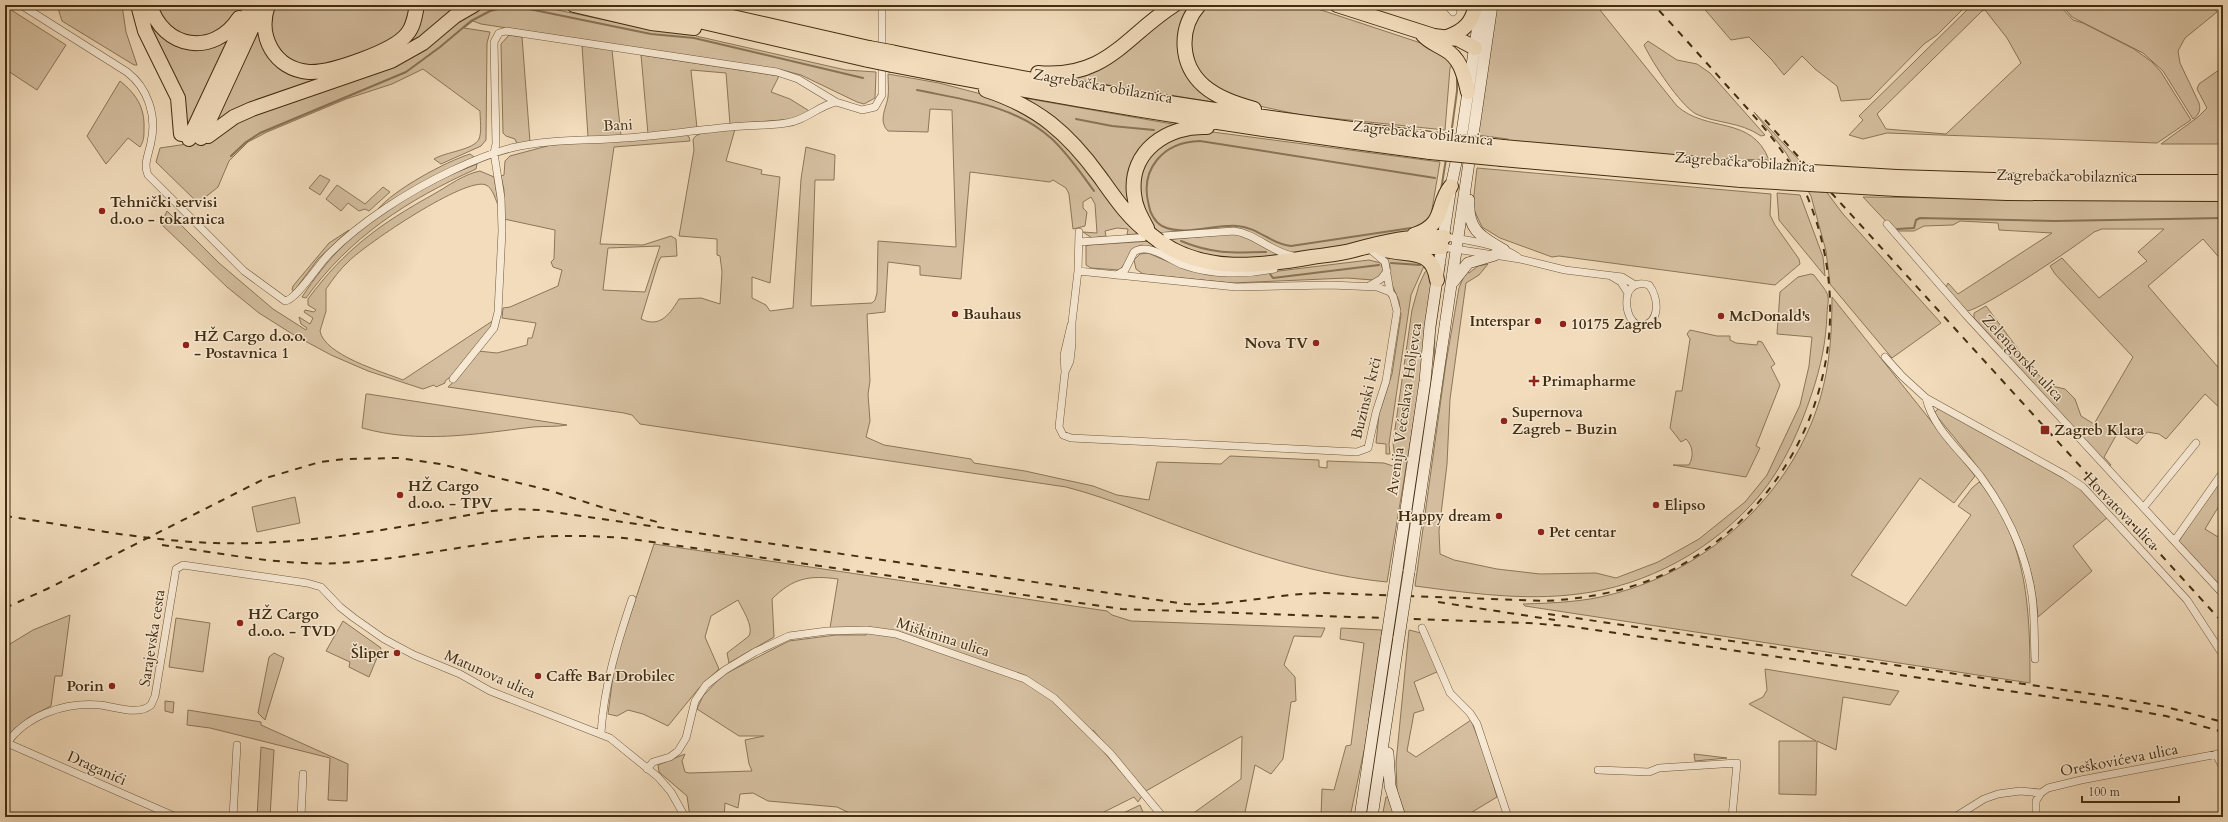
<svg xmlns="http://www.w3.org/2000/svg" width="2228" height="822" viewBox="0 0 2228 822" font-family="Cardo,serif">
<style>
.green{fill:#d4be9f;stroke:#8b7658;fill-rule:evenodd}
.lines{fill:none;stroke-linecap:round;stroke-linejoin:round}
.stream{stroke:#887354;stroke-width:2}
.minor-casing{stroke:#6e5a3b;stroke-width:8}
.secondary-casing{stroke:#422e10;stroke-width:12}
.motorway-casing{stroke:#422e10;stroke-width:16}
.minor{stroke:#f7e8d3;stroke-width:7}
.secondary{stroke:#f7e8d3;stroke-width:11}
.motorway{stroke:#f2dcbc;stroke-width:14}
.rail{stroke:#422e10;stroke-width:2;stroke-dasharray:7 7;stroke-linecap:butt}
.secondary-bridge-casing{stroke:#422e10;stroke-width:12;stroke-linecap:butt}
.motorway-bridge-casing{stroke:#422e10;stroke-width:16;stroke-linecap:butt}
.secondary-bridge{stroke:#f7e8d3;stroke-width:11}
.motorway-bridge{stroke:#f2dcbc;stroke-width:14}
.poi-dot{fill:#8f2418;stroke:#f7e8d3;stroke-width:1.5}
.labels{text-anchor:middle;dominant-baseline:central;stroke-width:3;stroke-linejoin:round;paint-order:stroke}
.street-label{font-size:15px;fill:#422e10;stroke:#f7e8d3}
.poi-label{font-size:15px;font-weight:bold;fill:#422e10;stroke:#f7e8d3;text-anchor:start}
</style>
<rect width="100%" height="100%" fill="#f2dcbc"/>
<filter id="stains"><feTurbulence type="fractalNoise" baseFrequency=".005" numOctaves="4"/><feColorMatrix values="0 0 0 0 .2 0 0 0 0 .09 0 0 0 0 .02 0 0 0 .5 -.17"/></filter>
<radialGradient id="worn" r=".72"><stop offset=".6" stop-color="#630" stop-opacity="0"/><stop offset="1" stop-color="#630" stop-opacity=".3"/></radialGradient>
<path class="green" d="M57,5H122L126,32L137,65H134L62,21Z
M147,5L166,36L229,38L184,134L148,30Z
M154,5H243L234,21L201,40L171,32Z
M272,5H413L412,15L395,41L319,68L287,61L268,31Z
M420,5H465L417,43L213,128L260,27L288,70L384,54Z
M485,5H534L638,27L695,34L696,36L846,70L876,72L875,98L864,104L857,102L801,75L782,70L481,24L473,21L464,28L490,32L487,43L486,140L481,146L441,164L434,159C445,152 474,150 479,139C482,132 480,119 480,111L423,69L392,84L346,99L267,132L248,142L229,161L218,187L198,203L156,162L160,148L214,140L221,133L256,112L355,79L468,12Z
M1186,5H1192L1179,40L1219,103L1065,78C1081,74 1098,71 1112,62C1139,46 1158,19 1186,5Z
M1205,5H1306L1439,49L1454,61L1450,68L1445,130L1301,115L1259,106L1237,101L1198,75L1188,33Z
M1495,5H1596L1677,106C1707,133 1752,115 1769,160L1693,158L1508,141V139L1477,135Z
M1701,5H1967L1937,35L1924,44L1870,99L1841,101L1837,86L1815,69L1802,56L1784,75L1772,60L1749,37L1731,40Z
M1972,5H2059L2073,20L2083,23L2134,49L2152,62L2161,72L2191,120L2157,143L1887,133L1863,139L1849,135L1863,120L1859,116ZM1985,10L2007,38L2021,63L1946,134L1886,129L1877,114L1982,11Z
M2062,5H2211L2217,12L2185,38L2178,51L2180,63L2199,103C2201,110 2199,115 2193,119L2163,71L2143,53L2072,17Z
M5,6L66,45L37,90L5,69Z
M509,35L522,37L530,142L517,144L515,139L506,136L503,133L501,44Z
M1648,41L1677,60L1697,64L1710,73L1765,135L1761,136C1739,121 1717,124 1696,114C1680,105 1652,62 1644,45Z
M582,45L612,50L621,136L588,137Z
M641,55L779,76L771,92L790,99L811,112L794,119L730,124L726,73L691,70L697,128L648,134Z
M2223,67V144H2161L2198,117L2207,108L2197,89L2199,84Z
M888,74L939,83L1008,101L1057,131L1142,233L1127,235L1128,229L1117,228L1105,231L1106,236L1092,238L1083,232L1097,233L1095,204L1091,197L1083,202V208L1087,212L1085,226L1073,229L1069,194L1066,188L1053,180L1050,182L970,172L961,279L920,275V266L888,262L885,312L867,314L870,381L868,394L870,421L866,437L884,445L971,459L974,463L1025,471L1093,486L1117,495L1149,500L1157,462L1221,464L1230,456L1319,460V467L1327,468V461L1384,463L1396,467L1393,443L1412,310L1419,285L1425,272L1429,270L1431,292L1422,371L1387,582C1324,576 1259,556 1200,534C1155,518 1112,499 1066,487L640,424L632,415L624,413L448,387L459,377L478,351L497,353L527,345L528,338H532L536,323L502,318L503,308L510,307L558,286L562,270L553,267L551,262L554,259L555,230L504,219V190L501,176L504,175L505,161L510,156L551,145L685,134L689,137L690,141L614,147L600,244L643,245L671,236L676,239L677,256L661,257L658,263L641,319C661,329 671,312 679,299L701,298L720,304L722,272L720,256L717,255V239L679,236L694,150C694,147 693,143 693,140C695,130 726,130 735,129L726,161L762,170L761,174L780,177L770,283L752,277V298L766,305L770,311L793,308L801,179L806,147L835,155L834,180H815L811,306L872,303L875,300L877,293L878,241L956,247L952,110L930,109L928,132L888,131C878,121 886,109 888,97C889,90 888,82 888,74ZM660,246L645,292L603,290L608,248Z
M120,81C136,94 145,107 144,129C144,136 144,141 140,147L128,138L106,164L87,136Z
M1024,98L1178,125L1147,142L1132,211L1076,138L1052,116L1023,99Z
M1754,112L1816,178L1843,214L1941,323L1892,358L1830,284L1826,251L1811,196L1786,153Z
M1205,131L1440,162L1431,215C1428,223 1415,231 1407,234C1392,239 1301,255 1289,252C1269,248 1255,232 1236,228L1156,233L1137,202L1136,181L1158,143Z
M470,154L474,157L378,209C395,189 445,162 470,154Z
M477,164L476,169C407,200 350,237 306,298L302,297C314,279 328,260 344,245C379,211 432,181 477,164Z
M1477,168L1771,194L1770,215L1775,225L1799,259L1800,264L1775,285L1559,256L1552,257L1500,238L1482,227L1474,210L1473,203Z
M480,171L494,177L499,208C496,201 493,188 486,185C466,176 366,244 349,261C340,269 333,279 326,289V311L320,331C324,355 383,372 403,380L497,318L495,324L457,372L445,381V383L436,387L434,385L423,389L368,371L331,355L294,335L259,313L227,287L161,224L167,211L219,263L273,309L306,330L307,328L301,324L299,317L310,324L313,318L304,312L305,310L314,312L316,310L308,305V299C345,249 380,224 434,194C448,186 464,174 480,171Z
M320,175L330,180L320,195L309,188Z
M337,185L365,204L383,187L390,192L369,211L365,209L359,211L348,203L341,211L326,199Z
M1777,193L1800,195L1823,257L1825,276L1779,220Z
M1863,197L2223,201V262L2203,239L2148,286L2223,373L2222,410L2205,394L2166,439L2159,434L2147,432L2137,444L2118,432L2104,457L2111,465L2109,466L1974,318V313L1986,306L2035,372L2052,386L2065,389L2075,399L2081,416L2094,424L2133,357L2055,274L2050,266L2062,258L2099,298L2147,261L2138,252L2164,229H2102L2094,232C2078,245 1982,310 1967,311L1946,287L1948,283L1958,294L2052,233L1999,230L1998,223L1960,221L1953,225L1924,226L1914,231H1895Z
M349,230L318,259L294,291L292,290L293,286L329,243Z
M1231,234L1243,235L1282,256L1247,261L1210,258L1164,240Z
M1152,241L1229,270L1142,245C1128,248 1129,262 1119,270L1091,268L1086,265V246L1089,245Z
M1148,253L1178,266L1246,275L1369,260L1381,263L1383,271L1380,277L1373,280L1347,278L1232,283L1143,274L1136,269L1134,260L1140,254Z
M1397,257L1423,263L1424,266L1411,295L1389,444L1390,454H1386V444L1376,443L1379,414L1392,374L1401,315L1399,301L1390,280V266L1387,259Z
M1445,264L1435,332L1434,367L1405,570L1403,568L1432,344Z
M1488,264L1479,275L1466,283L1450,399L1447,464L1439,531L1440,554L1454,560L1497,569L1540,574L1596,573L1616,578L1658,562L1699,539L1745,502L1767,475L1800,405L1809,366L1812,337L1777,334L1780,292L1798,277L1811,274L1814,275C1818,281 1826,289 1828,296C1829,301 1827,308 1827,314C1826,342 1821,366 1812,393C1800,429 1784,466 1759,496C1714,549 1647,586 1578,594C1524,601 1469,593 1415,586L1446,363L1459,288L1466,271L1469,273L1478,266Z
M1832,297L1975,476L1954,503L1920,478L1851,575L1906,606L1971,515L1958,506L1972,488L1979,482C1986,487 1990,497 1995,504C2029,558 2030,621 2030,683L1525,606L1523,604C1554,603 1584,602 1613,594C1709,569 1791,495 1820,399C1830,365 1832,332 1832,297Z
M1690,330L1717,336H1730V340L1736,343L1757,345L1758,341L1762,342L1775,364L1771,367L1780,385L1756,446L1760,448L1746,477L1673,465H1689C1694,456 1693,446 1686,439L1681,442L1670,428L1676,391H1682L1690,339L1687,334Z
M366,394H368L567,425C556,427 545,426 533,427C476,434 419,444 362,428Z
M1939,408L2079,487L2108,517L2073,546L2092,571L2038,617C2032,531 1987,476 1934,413Z
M2216,485L2223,489V508L2219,506L2205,529L2223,540V591L2179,541Z
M295,497L300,523L257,532L252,507Z
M654,544L1107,611L1112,615L1131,621L1325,628L1321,637L1294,636L1284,665L1295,677L1296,701L1291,702L1283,759L1271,774L1255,765L1244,817H1188L1241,779L1242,736L1146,791L1093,730L1089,735L1142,796L1138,802L1134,797L1094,817H858L837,807L768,801L753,793L740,794L738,808L725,803L724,817H690L687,796L659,772L658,765L685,754L682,761L685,772L689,773L752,771L749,764L745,740L764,736H739L697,709L703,696L723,675L789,641L836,635H866L870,627L830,628L838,579C809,575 793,578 772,599L774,637L729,663L727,653L749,636C754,626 742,609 738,600L711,616L705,637L719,669L699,688L668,726L643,714L628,710L617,716L608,714L615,661Z
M70,615L62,676H55L51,706L28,718L5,739V647L33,630Z
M176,618L210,623L203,672L169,667Z
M343,621L381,648L369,677L349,667L350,662L326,651Z
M1341,628L1382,630L1365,746L1350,817H1321L1322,789L1334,790L1346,746L1351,745L1364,643L1340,639Z
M1409,630L1421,633L1439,671L1414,682L1424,710L1414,713L1407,751L1416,757L1471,720L1483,751L1497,797L1464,817H1406L1397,791L1396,763Z
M1392,639H1395L1369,817H1367L1372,761L1389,650Z
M274,653L284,658L265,720L258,713L269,657Z
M1765,669L1899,691L1890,705L1843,697L1836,750L1817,741L1816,795L1779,794V741H1816L1749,704L1763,697L1767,690Z
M165,701L174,702L173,713L165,711Z
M188,710L261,722V725L348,764L347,801L328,800L330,758L210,728L187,725Z
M261,747L274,750L270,817H257Z
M1694,754L1727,758L1695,761Z
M1386,797H1390L1397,817H1382Z
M1140,805L1143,812L1134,817H1115Z"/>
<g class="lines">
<path class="stream" d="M917,90C964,100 1015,105 1052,139C1068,154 1081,173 1094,191
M1076,119L1112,126L1154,130
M1451,135L1457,91V76
M231,156L246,142L260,133L406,72L440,47L471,21L490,11L505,7L529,9L651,34L694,38L863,78
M1441,190L1446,159
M1411,228L1291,246C1271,244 1257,227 1237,226C1214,224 1184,237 1162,226C1155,222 1150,213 1149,206C1139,169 1163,142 1200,141L1435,178
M1897,229L1914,228L1916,220L1920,218L2055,221L2223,218
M1181,241C1212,254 1233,253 1266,252
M1391,263L1420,265
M1270,274L1273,278L1379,265"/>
<g class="minor-casing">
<path id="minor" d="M21,5L127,72C148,88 157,116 151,142C149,154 143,164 148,175L244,271L285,301C296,300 318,265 328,255C360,222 409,191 451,171C470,162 491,153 511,148C548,139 587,141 624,138C660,136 695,130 731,127C749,125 768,126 786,123C805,121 818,106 836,102L862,110L875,107L882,95V5
M1447,5L1453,12
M1887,224L1966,315L2223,594
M1444,237C1464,239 1504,245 1520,259
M1079,242L1234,231C1256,234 1271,252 1293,256
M1442,247L1520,259L1565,270L1622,277L1635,285
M1371,250L1385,262L1390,292
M1078,271L1236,287L1330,285L1377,287L1390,292L1393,296L1397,311L1386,381L1376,412L1368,448L1357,452L1071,438L1063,435L1059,427L1065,372L1070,361L1072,343V322L1078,271L1079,232
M1117,275L1125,270L1134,252C1148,242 1170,260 1183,265C1211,275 1245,275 1274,269
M1611,276L1621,282L1628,293C1625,305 1627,321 1640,326C1661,324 1659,298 1649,285C1640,282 1632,284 1628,293
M1369,286L1381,279L1387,271
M1885,357L1902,376L1926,398L2065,475L2083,487L2187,600L2223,655
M1065,372L1064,355L1071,325
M453,379L494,328L498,312L502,231L501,198L494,153L496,144L494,42L499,33L506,31L777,72L798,79L836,102
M1926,398C1933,429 1963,453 1981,477C2007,513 2026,552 2032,596C2035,617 2034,638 2035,659
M2144,507L2196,443
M2175,540L2223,472
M1422,628L1450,693L1470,713L1477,724L1508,817
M601,733C604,686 617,644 632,599
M7,743L176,817
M5,746C25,715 65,702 100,705C116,707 138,716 151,705L155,696L176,569L183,565L307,583L321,587L340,607L354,618L384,639L414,655L460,674L490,691L610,738L658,777L671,792L685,817
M2216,754L2223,768
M647,769L653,762L670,757L678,751L686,738L695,701L706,685L725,670L755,652L789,636L827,631L867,630L896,634L1025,679L1054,698L1110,753L1163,817
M1598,770L1649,772L1659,768L1737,763L1732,817
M233,817L237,745
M301,817L303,774
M1955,817L1984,799L1998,794L2020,791L2041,793L2048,788L2081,780L2223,753
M2036,817V801L2041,793"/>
</g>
<g class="secondary-casing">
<path id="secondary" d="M1469,200C1467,230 1481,237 1504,250
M1453,282L1468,263L1495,255
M1397,570L1425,381L1430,326L1451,186L1461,139L1481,5
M1409,572L1492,5
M1388,753L1390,786L1400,817
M1360,817L1387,636
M1372,817L1399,637"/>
</g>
<g class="motorway-casing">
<path id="motorway" d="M138,5L145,31L178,98L181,134
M150,5C163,49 214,57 239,18
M268,5C257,36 274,69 309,72C331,73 394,51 407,34C414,26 415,15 417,5
M574,5L651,23L694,28
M630,5L868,60
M679,5L869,48
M1199,5C1178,29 1180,65 1204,86C1218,98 1237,104 1254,109
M1337,5L1434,36L1458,39L1475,48
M1423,35C1429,42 1436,44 1444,49C1461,58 1464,75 1468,92
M1447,37C1464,31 1472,23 1476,5
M891,52C1069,90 1250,117 1431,139
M892,65C1070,100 1249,129 1430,152
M1038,73C1107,79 1125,36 1174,5
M986,90C1038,107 1068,133 1100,177C1115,198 1129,219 1150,234
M208,136L234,117L252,109L391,61L423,43L455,16L474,5
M201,138L262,6
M189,139L252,5
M1503,147L1742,168
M1502,159L1741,180
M1897,177L2062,182H2223
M1897,189L2007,193L2223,194
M1147,228C1141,217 1135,207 1134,194C1129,151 1168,125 1207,127
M1414,235C1447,224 1435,205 1451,186
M1159,241C1204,274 1261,266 1312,257C1326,255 1340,254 1354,250C1384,242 1412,235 1444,237
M1401,247H1442
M1382,249C1407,257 1432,246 1437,280"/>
</g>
<use href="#minor" class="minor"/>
<use href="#secondary" class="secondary"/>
<use href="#motorway" class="motorway"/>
<path class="rail" d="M1765,120L2223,623
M5,516C74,526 145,541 215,543C309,546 399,527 492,511L512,509L540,510L1185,604C1232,606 1274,594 1321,593L1544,601C1584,599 1623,592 1660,576C1807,508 1870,336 1804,189C1786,150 1757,119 1728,87C1704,60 1679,32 1654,5
M162,545C221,553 281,566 340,563C406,559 471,544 536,537C566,535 595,536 624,538L1122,609L1528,623L1568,626L2111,706L2166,716L2223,732
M1438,602L1555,620
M5,608L47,589L266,478L320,462L345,459L398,458L440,464L548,490L601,507L661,523
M1548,614L2112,697L2166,707L2223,722"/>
<g class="secondary-bridge-casing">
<path id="secondary-bridge" d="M1387,636L1397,570
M1399,637L1409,572"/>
</g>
<g class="motorway-bridge-casing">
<path id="motorway-bridge" d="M869,48L891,52
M868,60L892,65
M1431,139L1503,147
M1430,152L1502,159
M1742,168L1897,177
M1741,180L1897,189
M1150,234L1159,241"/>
</g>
<use href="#secondary-bridge" class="secondary-bridge"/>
<use href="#motorway-bridge" class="motorway-bridge"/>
</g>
<g class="poi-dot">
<circle cx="102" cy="211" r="4"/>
<circle cx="955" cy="314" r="4"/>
<circle cx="1721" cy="316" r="4"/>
<circle cx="1538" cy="321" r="4"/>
<circle cx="1563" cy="324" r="4"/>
<circle cx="1316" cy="343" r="4"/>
<circle cx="186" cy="345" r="4"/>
<path d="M1532 375h4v4h4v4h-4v4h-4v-4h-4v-4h4z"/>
<circle cx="1504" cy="421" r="4"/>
<rect x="2040" y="425" width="10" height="10" rx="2"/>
<circle cx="400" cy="495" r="4"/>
<circle cx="1656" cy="505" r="4"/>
<circle cx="1499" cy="516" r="4"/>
<circle cx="1541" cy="532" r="4"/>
<circle cx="240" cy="623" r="4"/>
<circle cx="397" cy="653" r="4"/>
<circle cx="538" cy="676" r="4"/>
<circle cx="112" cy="686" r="4"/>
</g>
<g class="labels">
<g class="street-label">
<text transform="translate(1103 86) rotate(10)">Zagrebačka obilaznica</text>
<text transform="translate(618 125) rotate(-3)">Bani</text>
<text transform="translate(1423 133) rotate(6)">Zagrebačka obilaznica</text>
<text transform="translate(1745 162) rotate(4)">Zagrebačka obilaznica</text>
<text transform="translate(2067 176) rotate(1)">Zagrebačka obilaznica</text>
<text transform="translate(2023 358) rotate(47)">Zelengorska ulica</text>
<text transform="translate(1366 398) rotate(-76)">Buzinski krči</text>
<text transform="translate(1404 409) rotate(-82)">Avenija Većeslava Holjevca</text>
<text transform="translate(2121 511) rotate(46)">Horvatova ulica</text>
<text transform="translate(943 637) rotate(18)">Miškinina ulica</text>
<text transform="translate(152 638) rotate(-81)">Sarajevska cesta</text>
<text transform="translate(490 674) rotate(24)">Matunova ulica</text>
<text transform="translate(2119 760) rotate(-11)">Oreškovićeva ulica</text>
<text transform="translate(97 768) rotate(24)">Draganići</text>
</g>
<g class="poi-label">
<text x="110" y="202">Tehnički servisi<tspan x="110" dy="17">d.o.o - tokarnica</tspan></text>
<text x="963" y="314">Bauhaus</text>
<text x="1729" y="316">McDonald's</text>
<text x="1530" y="321" text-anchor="end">Interspar</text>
<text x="1571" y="324">10175 Zagreb</text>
<text x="194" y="336">HŽ Cargo d.o.o.<tspan x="194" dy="17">- Postavnica 1</tspan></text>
<text x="1308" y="343" text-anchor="end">Nova TV</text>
<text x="1542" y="381">Primapharme</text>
<text x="1512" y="412">Supernova<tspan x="1512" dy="17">Zagreb - Buzin</tspan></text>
<text x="2054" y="430">Zagreb Klara</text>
<text x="408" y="486">HŽ Cargo<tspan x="408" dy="17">d.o.o. - TPV</tspan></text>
<text x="1664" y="505">Elipso</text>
<text x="1491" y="516" text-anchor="end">Happy dream</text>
<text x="1549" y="532">Pet centar</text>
<text x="248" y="614">HŽ Cargo<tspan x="248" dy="17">d.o.o. - TVD</tspan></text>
<text x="389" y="653" text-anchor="end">Šliper</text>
<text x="546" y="676">Caffe Bar Drobilec</text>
<text x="104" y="686" text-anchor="end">Porin</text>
</g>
</g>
<rect width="2228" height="822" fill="none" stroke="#f2dcbc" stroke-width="20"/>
<rect x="6" y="6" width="2216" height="810" fill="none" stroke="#422e10" stroke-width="2"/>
<rect x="10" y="10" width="2208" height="802" fill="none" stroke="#422e10"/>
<path d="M2082 796v6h97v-6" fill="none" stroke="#422e10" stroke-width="2"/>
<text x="2088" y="796" font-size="12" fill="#422e10" stroke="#f7e8d3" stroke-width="3" paint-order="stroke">100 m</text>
<rect width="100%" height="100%" filter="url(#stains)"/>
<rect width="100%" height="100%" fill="url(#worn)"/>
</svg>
